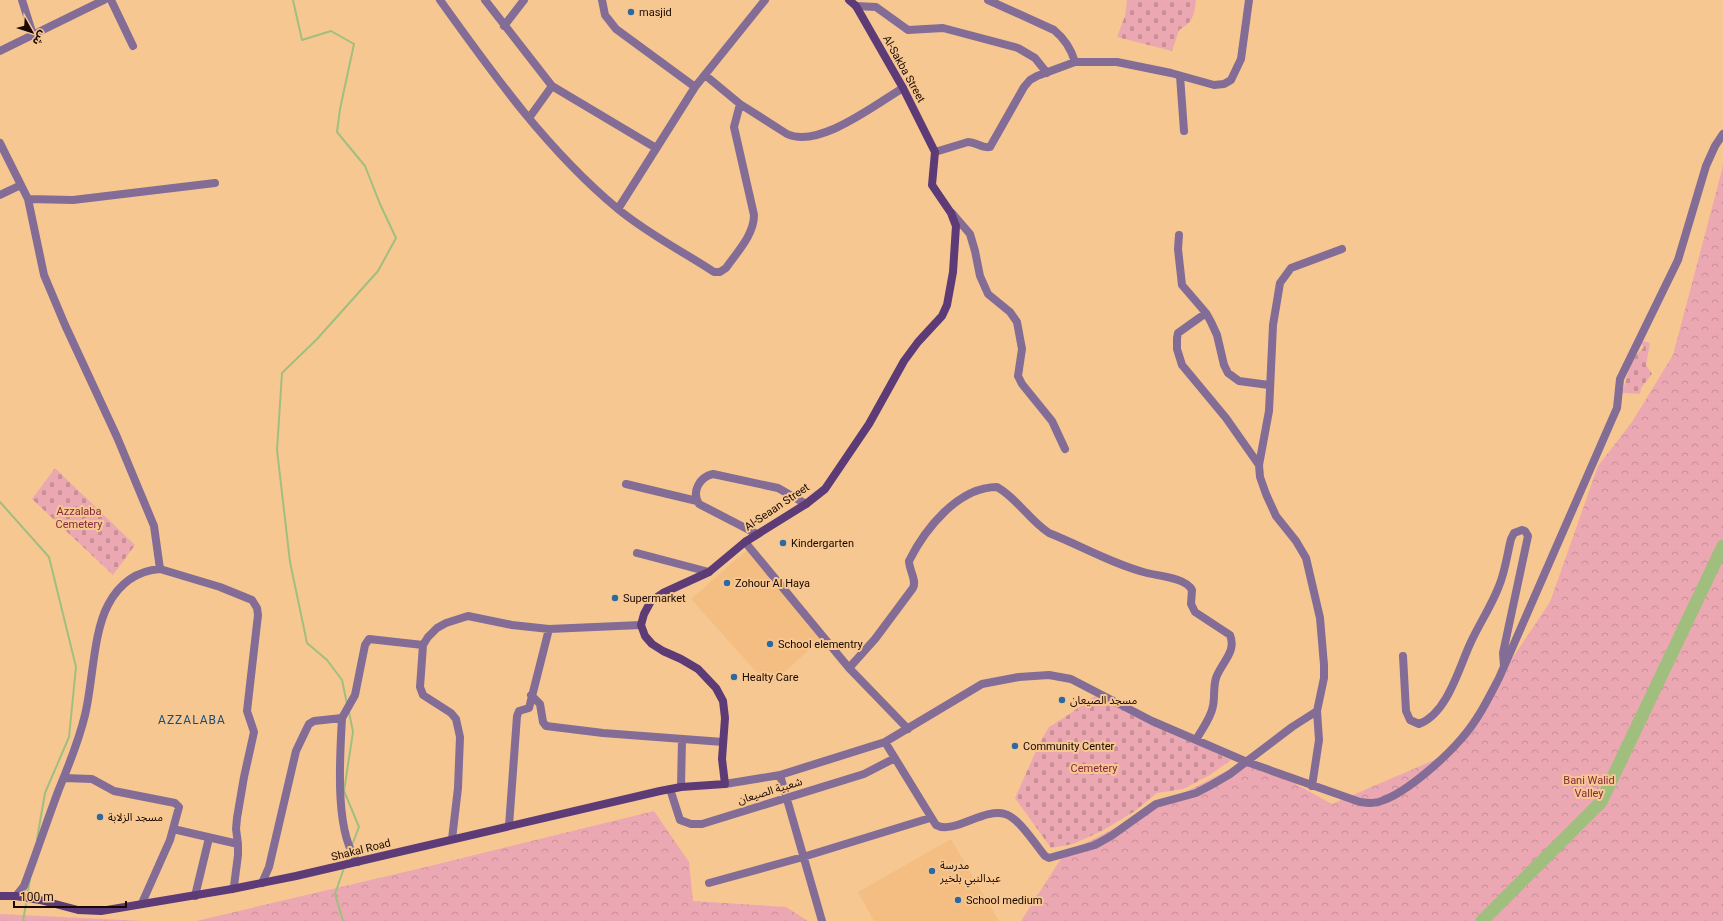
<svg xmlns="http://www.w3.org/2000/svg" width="1723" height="921" viewBox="0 0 1723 921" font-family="Roboto,'Noto Sans Arabic',sans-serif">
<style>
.built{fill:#f4be82}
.forest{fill:url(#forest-crowns)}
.cemetery{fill:url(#cemetery-stones)}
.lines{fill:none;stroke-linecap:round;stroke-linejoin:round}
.stream{stroke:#a0bf7f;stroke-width:2}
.river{stroke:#a0bf7f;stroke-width:13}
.street{stroke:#836c96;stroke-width:8}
.secondary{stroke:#5d3b77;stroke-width:8}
.poi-dot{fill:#2d69a1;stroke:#f7c791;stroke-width:1.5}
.labels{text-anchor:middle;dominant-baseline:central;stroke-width:4;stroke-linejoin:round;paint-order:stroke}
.poi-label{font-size:11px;fill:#1a0900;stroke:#f7c791;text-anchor:start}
.street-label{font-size:11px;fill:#1a0900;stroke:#f7c791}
.park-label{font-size:11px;fill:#842a40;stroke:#f7c791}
.neighbourhood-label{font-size:12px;letter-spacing:1px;fill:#154e7f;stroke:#f7c791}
</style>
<defs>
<pattern id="forest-crowns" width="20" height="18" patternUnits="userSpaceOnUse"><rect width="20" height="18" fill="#eba8b2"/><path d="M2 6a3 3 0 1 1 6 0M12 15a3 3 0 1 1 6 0" fill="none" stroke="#c98f97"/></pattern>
<pattern id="cemetery-stones" width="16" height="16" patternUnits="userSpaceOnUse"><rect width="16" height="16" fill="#eba8b2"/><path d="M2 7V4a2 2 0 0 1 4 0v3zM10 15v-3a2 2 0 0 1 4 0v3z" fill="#c98f97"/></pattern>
</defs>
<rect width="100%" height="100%" fill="#f7c791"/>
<path class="built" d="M748,549L820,640L769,686L691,599Z
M951,839L999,921H874L858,892Z"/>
<path class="forest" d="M1723,166V921H1021L1064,854L1250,759L1332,804L1448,754L1550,602L1598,466L1632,422L1673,355Z
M654,811L689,862L693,901L786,907L808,921H196L430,866Z
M0,914L144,921H0Z"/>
<path class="cemetery" d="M1127,0H1196C1194,16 1193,22 1179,30L1172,51L1117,37L1125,16Z
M1643,341L1650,343L1646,365L1652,374L1641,388L1640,394L1622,393L1632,360L1644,347L1641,344Z
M55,468L135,545L113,575L32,499Z
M1095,696L1231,760L1210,775L1183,789L1157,793L1135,811L1102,831L1073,844L1051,848L1015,798L1040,742L1049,727L1068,715Z"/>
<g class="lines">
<path class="stream" d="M293,0L302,40L331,31L354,44L340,109L337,132L365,166L380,204L396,238L378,271L317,339L282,373L277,450L290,562L307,643L327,660L342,680L347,704
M0,502L49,557L76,667L69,737L45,793L37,839
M349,712L353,732L344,791L359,827L352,845
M346,862L349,853
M28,891L30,879
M23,921L26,904
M343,921L335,894L344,868"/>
<path class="river" d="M1482,921L1601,802L1723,546"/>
<path class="street" d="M22,0L33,35
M111,0L133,46
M440,0C493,74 547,150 618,209C648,234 682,251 714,272H720L726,268C737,252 754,235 754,215L734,127L740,104
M485,0L552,86L656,148
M602,0L605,15L616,29L695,87
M988,0L1054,30C1065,39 1071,48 1075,62
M856,6L876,7L908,30L943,28L1018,48L1035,58L1047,73
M504,26L524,0
M0,51L104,0
M705,75L740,104L787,134C819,149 876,104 903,88
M1180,76L1184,131
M529,118L552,86
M0,143L28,199L44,275L65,325L117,437L154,526L160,569
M935,152L968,142C976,142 983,149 990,147L1024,87L1030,80L1037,76L1075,62H1117L1171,73L1214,85L1224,84L1231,80L1241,59L1249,0
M0,195L21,185
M28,199L73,200L215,183
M618,209L695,87L765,0
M952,213L970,234L975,251L980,276L988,294L1010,312L1017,322L1022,349L1018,376L1022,384L1052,421L1065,449
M1179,235L1178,249L1182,285L1206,313L1211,322L1217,335L1224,365L1228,373L1239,381L1269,385
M1206,313L1178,333L1177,338V349L1182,365L1226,418L1259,465
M626,484L697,501
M757,534L699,504C691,491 700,477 713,474L778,488L806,504
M745,542L849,668
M637,553L709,572
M1403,656L1406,711L1410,720L1419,724C1447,714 1459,668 1470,644C1479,624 1491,607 1499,586C1505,572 1507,555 1511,539L1514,533L1522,530L1525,531L1528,536L1503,653L1504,666
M531,695L540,704L543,722L546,726L603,733L723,742
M342,718C340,756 334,833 358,862
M908,729L849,668L875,639L913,588C917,580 909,570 909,561C925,529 958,487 997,487C1017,498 1029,520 1049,533C1082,546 1112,564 1147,573C1159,576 1186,578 1192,590L1191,604L1195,612L1230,635C1237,652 1221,663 1216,678C1213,688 1215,696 1213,706C1211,718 1202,729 1196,740
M885,742L936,825C953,835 985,807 1005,814C1019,818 1035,844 1045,856L1049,858L1095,845L1111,836L1156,804L1196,793L1213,784L1230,774L1292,727L1317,711L1324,678V665L1320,618L1306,558L1296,541L1276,516L1266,494L1260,477L1259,465L1269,411L1273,325L1280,283L1291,268L1342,249
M780,775L822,921
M64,778L92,779L114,791L175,803L179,807L170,840L142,903
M725,784L780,775L885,742L982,684L1019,677L1049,675L1071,679L1152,721L1247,762L1360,802C1368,803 1376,804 1384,800C1408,791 1445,758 1462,738C1478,720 1488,699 1499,678L1617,408L1620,379L1678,260L1706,166L1715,146L1723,134
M1312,786L1319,740L1317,711
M681,787L682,740
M670,789L680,820L691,824H702L864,774L895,758
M509,826L517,716L519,711L529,708L549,629
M173,829L238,844
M452,839L458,788L460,737L456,719L451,713L423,695L420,687L423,645L428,637L437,628L446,623L468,616L512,625L549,629L641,625
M262,883L269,867L296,751L306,730L309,724L314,721L342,718L355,695L365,645L369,639L423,645
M709,883L803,857L930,818
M16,896L24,886C36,854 47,821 59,789C69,765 79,740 85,715C93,682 93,633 108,605C119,584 135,571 160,569L220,587L252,600L257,608L258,615L247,711L254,732L244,777L237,818L236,829L238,844V855L234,886L232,889
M195,896L209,838"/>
<path class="secondary" d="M0,896H16L40,900L78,910L101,911L232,889L296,876L660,791L681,787L725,784L722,759L725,718L723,701L716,688L698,669L681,659L663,651L652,644L645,636L641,625L644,614L651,601L663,593L709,572L745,542L806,504L825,489L869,424L904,361L918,342L942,316L947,305L953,272L956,226L951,213L932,185L935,152L903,88L856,6L849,0"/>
</g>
<g class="poi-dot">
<circle cx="631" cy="12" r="4"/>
<circle cx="783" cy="543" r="4"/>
<circle cx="727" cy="583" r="4"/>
<circle cx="615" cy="598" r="4"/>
<circle cx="770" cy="644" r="4"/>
<circle cx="734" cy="677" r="4"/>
<circle cx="1062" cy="700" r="4"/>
<circle cx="1015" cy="746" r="4"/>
<circle cx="100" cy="817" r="4"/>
<circle cx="932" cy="871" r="4"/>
<circle cx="958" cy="900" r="4"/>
</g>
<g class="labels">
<g class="poi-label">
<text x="639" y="12">masjid</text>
<text x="791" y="543">Kindergarten</text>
<text x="735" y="583">Zohour Al Haya</text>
<text x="623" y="598">Supermarket</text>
<text x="778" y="644">School elementry</text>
<text x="742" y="677">Healty Care</text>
<text x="1070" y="700">مسجد الصيعان</text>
<text x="1023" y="746">Community Center</text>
<text x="108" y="817">مسجد الزلابة</text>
<text x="940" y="865">مدرسة<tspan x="940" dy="13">عبدالنبي بلخير</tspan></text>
<text x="966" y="900">School medium</text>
</g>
<g class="street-label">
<text transform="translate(904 69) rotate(61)">Al-Sakba Street</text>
<text transform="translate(777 507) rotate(-34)">Al-Seaan Street</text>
<text transform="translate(770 791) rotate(-17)">شعبية الصيعان</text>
<text transform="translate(361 850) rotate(-14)">Shakal Road</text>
</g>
<g class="park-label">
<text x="79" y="511">Azzalaba<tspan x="79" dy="13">Cemetery</tspan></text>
<text x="1094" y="768">Cemetery</text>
<text x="1589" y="780">Bani Walid<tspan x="1589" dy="13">Valley</tspan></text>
</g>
<g class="neighbourhood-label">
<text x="192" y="720">AZZALABA</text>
</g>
</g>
<g transform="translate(32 32) rotate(129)" stroke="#f7c791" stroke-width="3" paint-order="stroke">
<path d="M0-3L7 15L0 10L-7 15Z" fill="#1a0900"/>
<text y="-6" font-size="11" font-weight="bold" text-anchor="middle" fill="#1a0900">ش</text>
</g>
<path d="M14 901v6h112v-6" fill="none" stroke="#1a0900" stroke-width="2"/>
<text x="20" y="901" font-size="12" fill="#1a0900" stroke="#f7c791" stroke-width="3" paint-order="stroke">100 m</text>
</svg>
